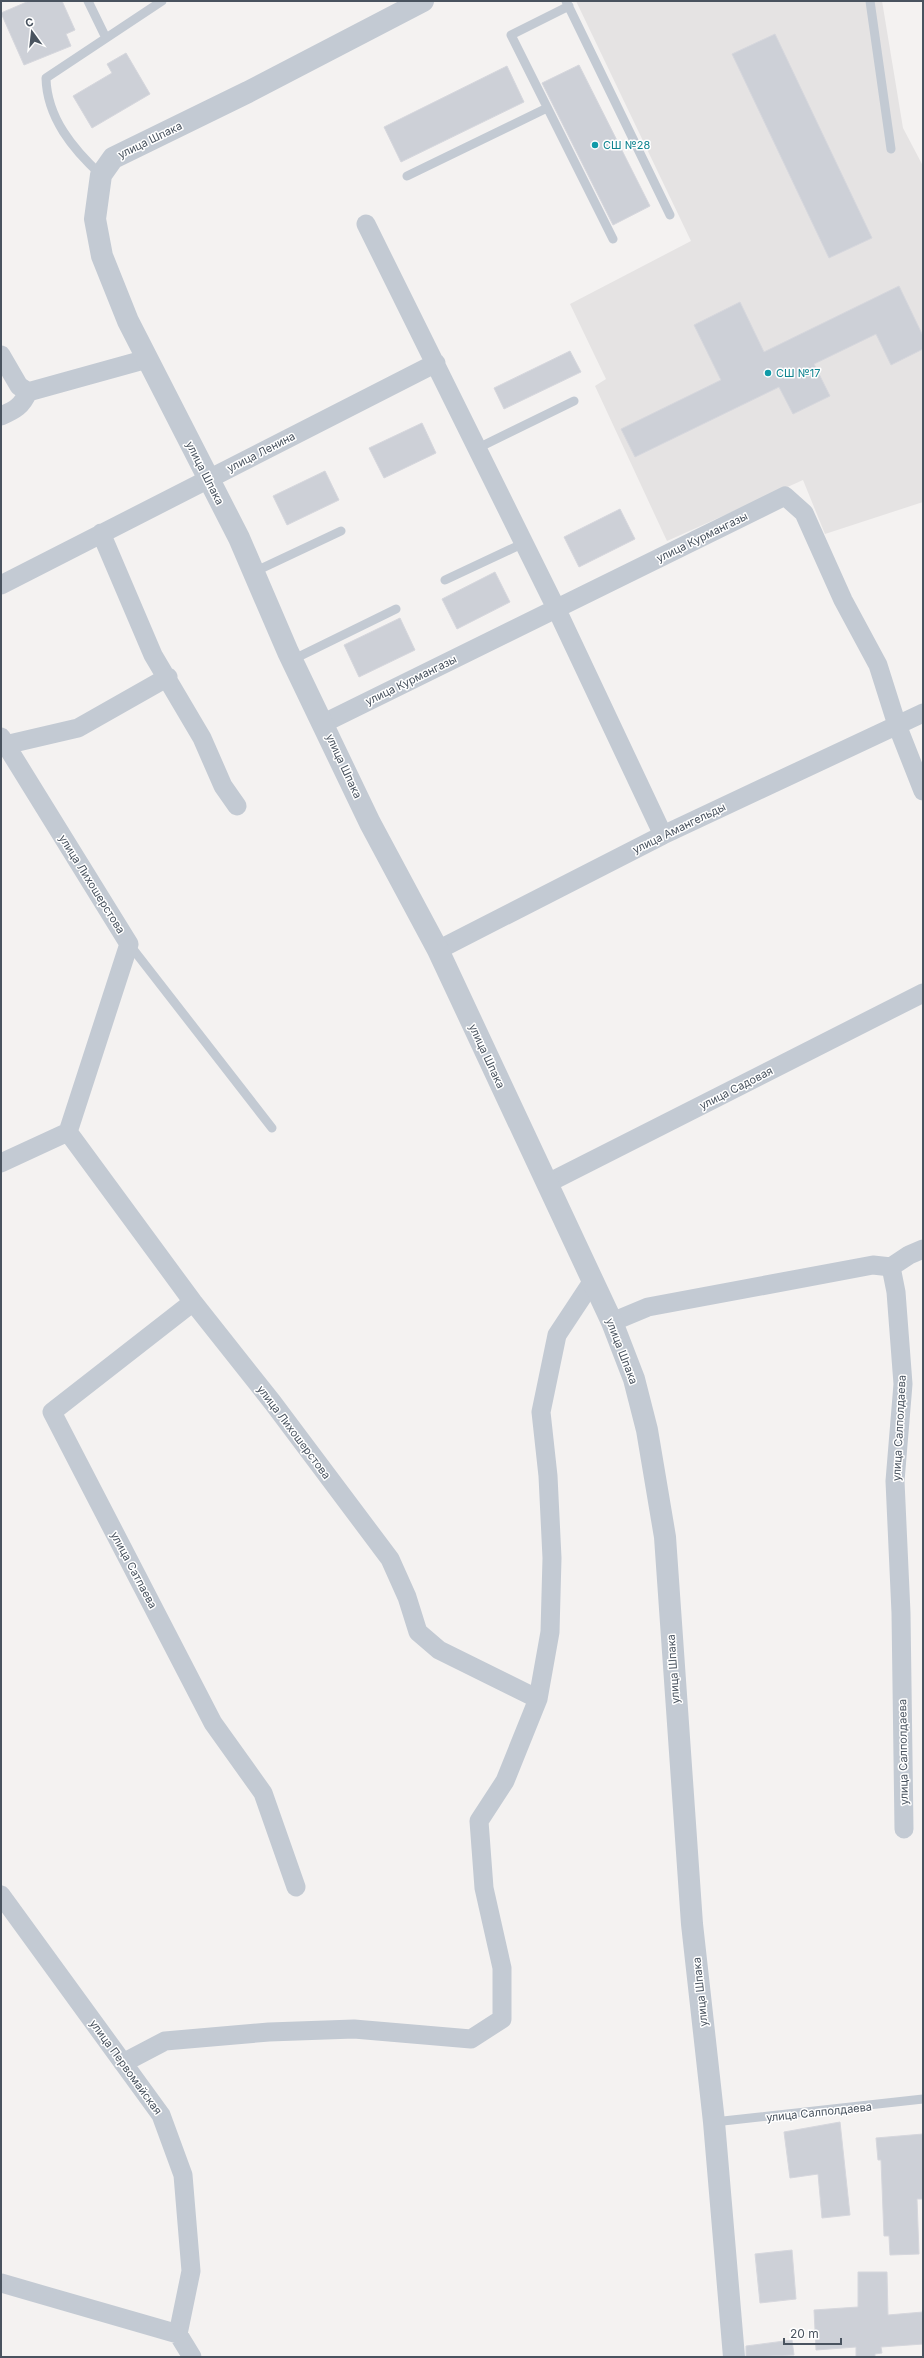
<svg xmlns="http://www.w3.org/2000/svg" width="924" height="2358" viewBox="0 0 924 2358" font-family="Inter,sans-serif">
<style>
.education{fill:#e5e3e3}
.building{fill:#cdd0d7;stroke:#d6d7dd}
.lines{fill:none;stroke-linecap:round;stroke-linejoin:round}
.service{stroke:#c3cad3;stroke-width:9}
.minor{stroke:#c3cad3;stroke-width:19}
.tertiary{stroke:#c3cad3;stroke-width:22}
.culture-dot{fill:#0f9aa8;stroke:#fff;stroke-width:1.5}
.labels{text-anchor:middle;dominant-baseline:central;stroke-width:3;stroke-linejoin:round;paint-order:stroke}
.street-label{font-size:11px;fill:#49535f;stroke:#fff}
.culture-label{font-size:11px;fill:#0d838f;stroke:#fff;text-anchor:start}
</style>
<rect width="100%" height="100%" fill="#f4f2f1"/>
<path class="education" d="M576,1H882L903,128L923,166V502L825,534L803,480L667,541L595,386L606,379L570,304L691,241Z"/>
<path class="building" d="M29,1H62L75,30L66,34L71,46L24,65L1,13Z
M775,34L872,238L829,258L732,54Z
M126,53L150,94L92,128L73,96L112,73L107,64Z
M579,65L650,206L613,225L542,83Z
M507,66L524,102L401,162L384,127Z
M899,286L923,336V349L891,365L876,334L814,364L830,396L793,414L779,387L635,457L621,429L721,380L694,325L740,302L764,352Z
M570,351L581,372L504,409L494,388Z
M422,423L436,453L384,478L369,448Z
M325,471L339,500L287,525L273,496Z
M620,509L635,539L579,567L564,537Z
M495,572L510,602L457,629L442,599Z
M400,618L415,650L359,677L344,645Z
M840,2122L850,2215L822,2218L818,2174L790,2178L784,2132Z
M923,2134V2199H917L919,2254L890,2255L889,2236H884L881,2160H878L876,2138Z
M792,2250L796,2299L760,2303L755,2254Z
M858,2272H887L888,2315L923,2312V2344L881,2347L882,2353L875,2354V2357H856V2347L816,2350L814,2310L858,2307Z
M792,2340L794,2355L746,2357V2346Z"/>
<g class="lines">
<path class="service" d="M88,1L106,38
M566,1L670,215
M870,1L891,149
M569,6L511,35L613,239
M101,175C73,149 47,118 46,78L162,1
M407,176L547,108
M478,448L574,401
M254,572L341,531
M445,580L524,543
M292,660L396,609
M129,944L272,1128
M714,2122L923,2099"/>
<path class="minor" d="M366,224L556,608L663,835
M1,355L19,386L28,392L147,359
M1,416C15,410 22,406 28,392
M101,533L153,655L202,738L223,786L237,806
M1,585L436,363
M324,723L785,496L804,513L843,600L878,665L897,725L923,791
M1,737L129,944L68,1132L1,1163
M5,745L78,728L168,677
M438,950L663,835L923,713
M68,1132L193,1302L273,1403L390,1559L407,1597L418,1632L439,1650L538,1699
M548,1183L923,993
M891,1267L909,1255L923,1249
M193,1302L52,1412L213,1723L263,1793L296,1887
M612,1322L648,1307L873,1265L891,1267L896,1292L903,1384L895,1481L901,1613L904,1829
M1,1895L161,2115L183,2175L191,2271L178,2334
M123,2063L165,2041L269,2032L354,2029L471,2039L502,2019V1968L484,1888L479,1821L505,1781L538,1699L550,1632L552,1558L548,1476L541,1412L557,1335L592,1282
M1,2283L178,2334L192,2357"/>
<path class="tertiary" d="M423,1L248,92L113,158L101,175L95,219L102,256L128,321L239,538L288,652L370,823L438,950L612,1322L634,1379L647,1430L665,1537L692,1924L714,2122L734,2357"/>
</g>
<g class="culture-dot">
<circle cx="595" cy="145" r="4"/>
<circle cx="768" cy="373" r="4"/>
</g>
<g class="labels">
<g class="street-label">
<text transform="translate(150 140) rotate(-26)">улица Шпака</text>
<text transform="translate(261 452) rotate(-27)">улица Ленина</text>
<text transform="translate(205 473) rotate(63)">улица Шпака</text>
<text transform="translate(702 537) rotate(-26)">улица Курмангазы</text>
<text transform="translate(411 680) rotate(-26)">улица Курмангазы</text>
<text transform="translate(344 766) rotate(65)">улица Шпака</text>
<text transform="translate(679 828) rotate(-26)">улица Амангельды</text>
<text transform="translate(92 884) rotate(58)">улица Лихошерстова</text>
<text transform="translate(487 1056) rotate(65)">улица Шпака</text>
<text transform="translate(736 1088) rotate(-27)">улица Садовая</text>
<text transform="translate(622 1351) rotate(69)">улица Шпака</text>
<text transform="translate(899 1428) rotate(-87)">улица Салполдаева</text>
<text transform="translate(294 1432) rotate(53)">улица Лихошерстова</text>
<text transform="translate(134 1570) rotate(62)">улица Сатпаева</text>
<text transform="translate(673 1669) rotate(-94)">улица Шпака</text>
<text transform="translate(903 1752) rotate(-91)">улица Салполдаева</text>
<text transform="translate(700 1992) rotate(-96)">улица Шпака</text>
<text transform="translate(126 2067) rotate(54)">улица Первомайская</text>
<text transform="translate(819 2112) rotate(-6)">улица Салполдаева</text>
</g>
<g class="culture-label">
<text x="603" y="145">СШ №28</text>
<text x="776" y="373">СШ №17</text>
</g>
</g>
<rect width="924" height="2358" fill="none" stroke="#49535f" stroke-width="4"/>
<g transform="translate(32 32) rotate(345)" stroke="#ffffff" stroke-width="3" paint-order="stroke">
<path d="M0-3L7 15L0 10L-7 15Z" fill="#49535f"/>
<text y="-6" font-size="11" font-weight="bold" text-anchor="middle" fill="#49535f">С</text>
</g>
<path d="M784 2338v6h57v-6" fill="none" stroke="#49535f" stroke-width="2"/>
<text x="790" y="2338" font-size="12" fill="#49535f" stroke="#ffffff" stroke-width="3" paint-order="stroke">20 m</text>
</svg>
